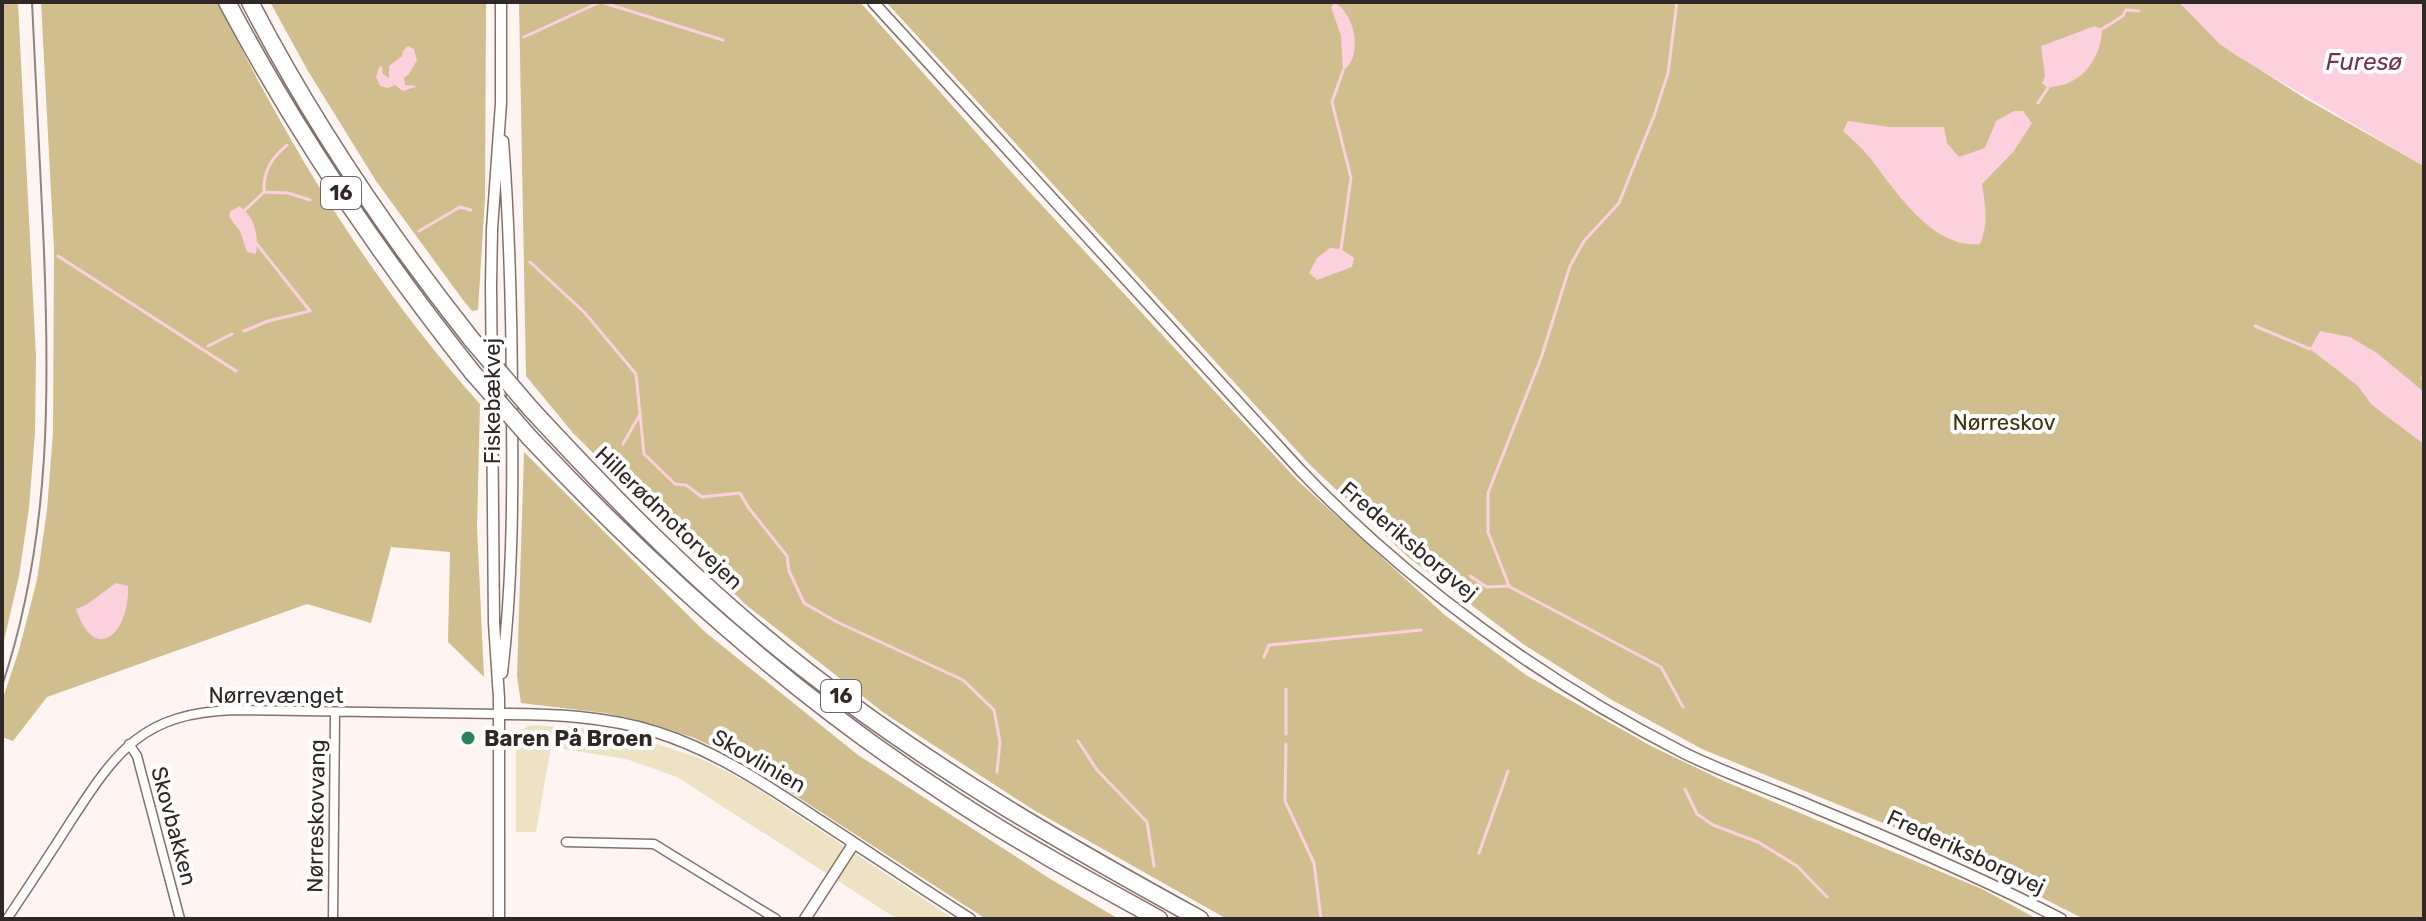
<svg xmlns="http://www.w3.org/2000/svg" width="2426" height="921" viewBox="0 0 2426 921" font-family="Rubik,sans-serif">
<style>
.green{fill:#eee2c4}
.forest{fill:#d0be8e}
.water{fill:#fdd0de}
.lines{fill:none;stroke-linecap:round;stroke-linejoin:round}
.stream{stroke:#fdd0de;stroke-width:3}
.minor-casing{stroke:#84726a;stroke-width:11}
.tertiary-casing{stroke:#84726a;stroke-width:13}
.motorway-casing{stroke:#84726a;stroke-width:19}
.minor{stroke:#fff;stroke-width:8}
.tertiary{stroke:#fff;stroke-width:10}
.motorway{stroke:#fff;stroke-width:16}
.tram{stroke:#8d8582;stroke-width:2}
.motorway-bridge-casing{stroke:#84726a;stroke-width:19;stroke-linecap:butt}
.motorway-bridge{stroke:#fff;stroke-width:16}
.poi-dot{fill:#298258;stroke:#fff;stroke-width:3}
.labels{text-anchor:middle;dominant-baseline:central;stroke-width:8;stroke-linejoin:round;paint-order:stroke}
.shield{fill:#fff;stroke:#6e6866;stroke-width:2}
.shield-label{font-size:20px;font-weight:bold;fill:#302825}
.street-label{font-size:22px;fill:#302825;stroke:#fff}
.park-label{font-size:22px;fill:#40330b;stroke:#fff}
.poi-label{font-size:22px;font-weight:bold;fill:#302825;stroke:#fff;text-anchor:start}
.water-label{font-size:24px;font-style:italic;fill:#75334c;stroke:#fff}
</style>
<rect width="100%" height="100%" fill="#fef5f2"/>
<path class="green" d="M529,725L573,727L627,734L702,759L747,782L954,919H897L677,777L626,759L551,747L536,832H516V735Z"/>
<path class="forest" d="M2,2H18L36,357L35,433L29,508L19,576L2,649Z
M41,2H218C288,145 373,285 480,404L477,527L484,677L448,642L450,552L391,547L371,623L307,604L47,697L13,741L2,737V701L19,650L37,580L47,510L53,432L54,249Z
M270,2H486L485,198L478,310L472,311L463,300L376,181L308,71Z
M519,2H860L1023,185L1298,481L1446,616L1526,675L1651,746L1726,782L1982,889L2037,919H1227L1032,809L884,713L745,604L573,433L526,376Z
M886,2H2179L2220,44L2306,99L2424,166V919H2084L1944,848L1702,749L1612,700L1523,644L1408,557L1311,466Z
M524,452L705,632L858,755L1052,880L1119,919H986L739,759L694,738L656,725L605,713L521,703L517,676Z"/>
<path class="water" d="M2179,2H2424V166L2237,56L2220,44Z
M1335,3C1356,15 1363,57 1343,71L1341,36L1331,7Z
M2095,26L2102,29C2102,50 2089,75 2068,83C2062,86 2054,86 2048,88L2042,83L2045,76L2041,46Z
M408,46L414,49L417,60L409,74L404,78L405,85L418,86L403,91L395,85L388,88L380,86L376,77L379,67L382,66L383,74L389,78V66L402,56L403,51Z
M2014,111H2023L2032,123L2014,151L1982,184C1985,204 1989,224 1980,244C1932,249 1896,191 1870,158C1862,148 1852,139 1843,131L1848,121L1889,127H1944L1947,143L1959,157L1985,148L1996,121Z
M239,206C255,216 259,237 256,254L247,252L240,231L229,217L230,212Z
M1330,248L1341,249L1354,258L1352,267L1317,280L1309,273L1317,258Z
M2320,331L2350,337L2377,353L2424,392V444L2389,418L2371,404L2358,386L2310,349Z
M116,583L128,586C130,633 95,666 76,609L86,605Z"/>
<g class="lines">
<path class="stream" d="M601,2L723,40
M2102,29L2123,16L2126,10L2139,11
M524,37L600,2
M2038,103L2048,88
M264,192C263,172 271,158 287,145
M245,210L264,192L288,193L310,200
M419,231L460,207L471,210
M1341,249L1351,178L1332,102L1343,71
M58,256L236,371
M530,262L584,312L636,374L644,454L675,484L686,485L702,497L740,493L748,507L787,556L789,571L804,603L837,622L963,680L994,710L1000,742L997,772
M2255,326L2310,349
M244,331L268,321L310,311L256,243
M208,346L232,334
M2422,378L2424,376
M623,444L639,416
M1470,576L1487,587L1509,586L1488,532V493L1541,358L1570,266L1584,241L1619,203L1654,116L1668,73L1677,2
M1510,587L1661,667L1683,707
M1264,657L1269,645L1421,630
M1286,734V689
M1078,741L1097,770L1147,822L1154,866
M1286,744L1285,801L1314,863L1321,919
M1685,789L1697,814L1713,825L1758,842L1797,866L1827,897
M1479,853L1508,771"/>
<g class="minor-casing">
<path id="minor" d="M129,744L137,756L180,919
M566,842L654,844L776,919
M7,919C29,886 50,854 71,821C117,750 143,713 234,710L499,714
M333,919L335,713"/>
</g>
<g class="tertiary-casing">
<path id="tertiary" d="M873,2L1300,470C1409,584 1543,681 1684,753C1727,774 1774,790 1818,809C1901,843 1982,878 2061,919
M502,673C512,588 513,502 512,416C512,324 510,233 503,141
M499,714C553,714 605,716 656,732C717,751 769,787 822,822C871,854 920,887 970,919
M499,919V698L494,623L491,285L492,229L501,103V2
M805,919L854,843"/>
</g>
<g class="motorway-casing">
<path id="motorway" d="M227,2C297,134 380,256 473,373
M250,2C312,122 388,234 472,340
M531,409C617,502 706,593 807,671C930,767 1063,844 1200,919
M530,438C655,571 790,693 944,793C1013,839 1086,879 1159,919"/>
</g>
<use href="#minor" class="minor"/>
<use href="#tertiary" class="tertiary"/>
<use href="#motorway" class="motorway"/>
<path class="tram" d="M2,686C52,537 50,383 43,228C39,152 35,77 32,2"/>
<g class="motorway-bridge-casing">
<path id="motorway-bridge" d="M472,340L531,409
M473,373L530,438"/>
</g>
<use href="#motorway-bridge" class="motorway-bridge"/>
</g>
<circle class="poi-dot" cx="468" cy="738" r="8"/>
<g class="labels">
<g class="shield">
<rect x="321" y="177" width="40" height="32" rx="6"/>
<rect x="821" y="680" width="40" height="32" rx="6"/>
</g>
<g class="shield-label">
<text x="341" y="193">16</text>
<text x="841" y="696">16</text>
</g>
<g class="street-label">
<text transform="translate(492 401) rotate(-90)">Fiskebækvej</text>
<text transform="translate(669 518) rotate(44)">Hillerødmotorvejen</text>
<text transform="translate(1409 541) rotate(40)">Frederiksborgvej</text>
<text x="276" y="695">Nørrevænget</text>
<text transform="translate(759 761) rotate(30)">Skovlinien</text>
<text transform="translate(316 816) rotate(-89)">Nørreskovvang</text>
<text transform="translate(174 826) rotate(75)">Skovbakken</text>
<text transform="translate(1966 852) rotate(25)">Frederiksborgvej</text>
</g>
<g class="park-label">
<text x="2004" y="422">Nørreskov</text>
</g>
<g class="poi-label">
<text x="484" y="738">Baren På Broen</text>
</g>
<g class="water-label">
<text x="2364" y="62">Furesø</text>
</g>
</g>
<rect width="2426" height="921" fill="none" stroke="#302825" stroke-width="8"/>
</svg>
